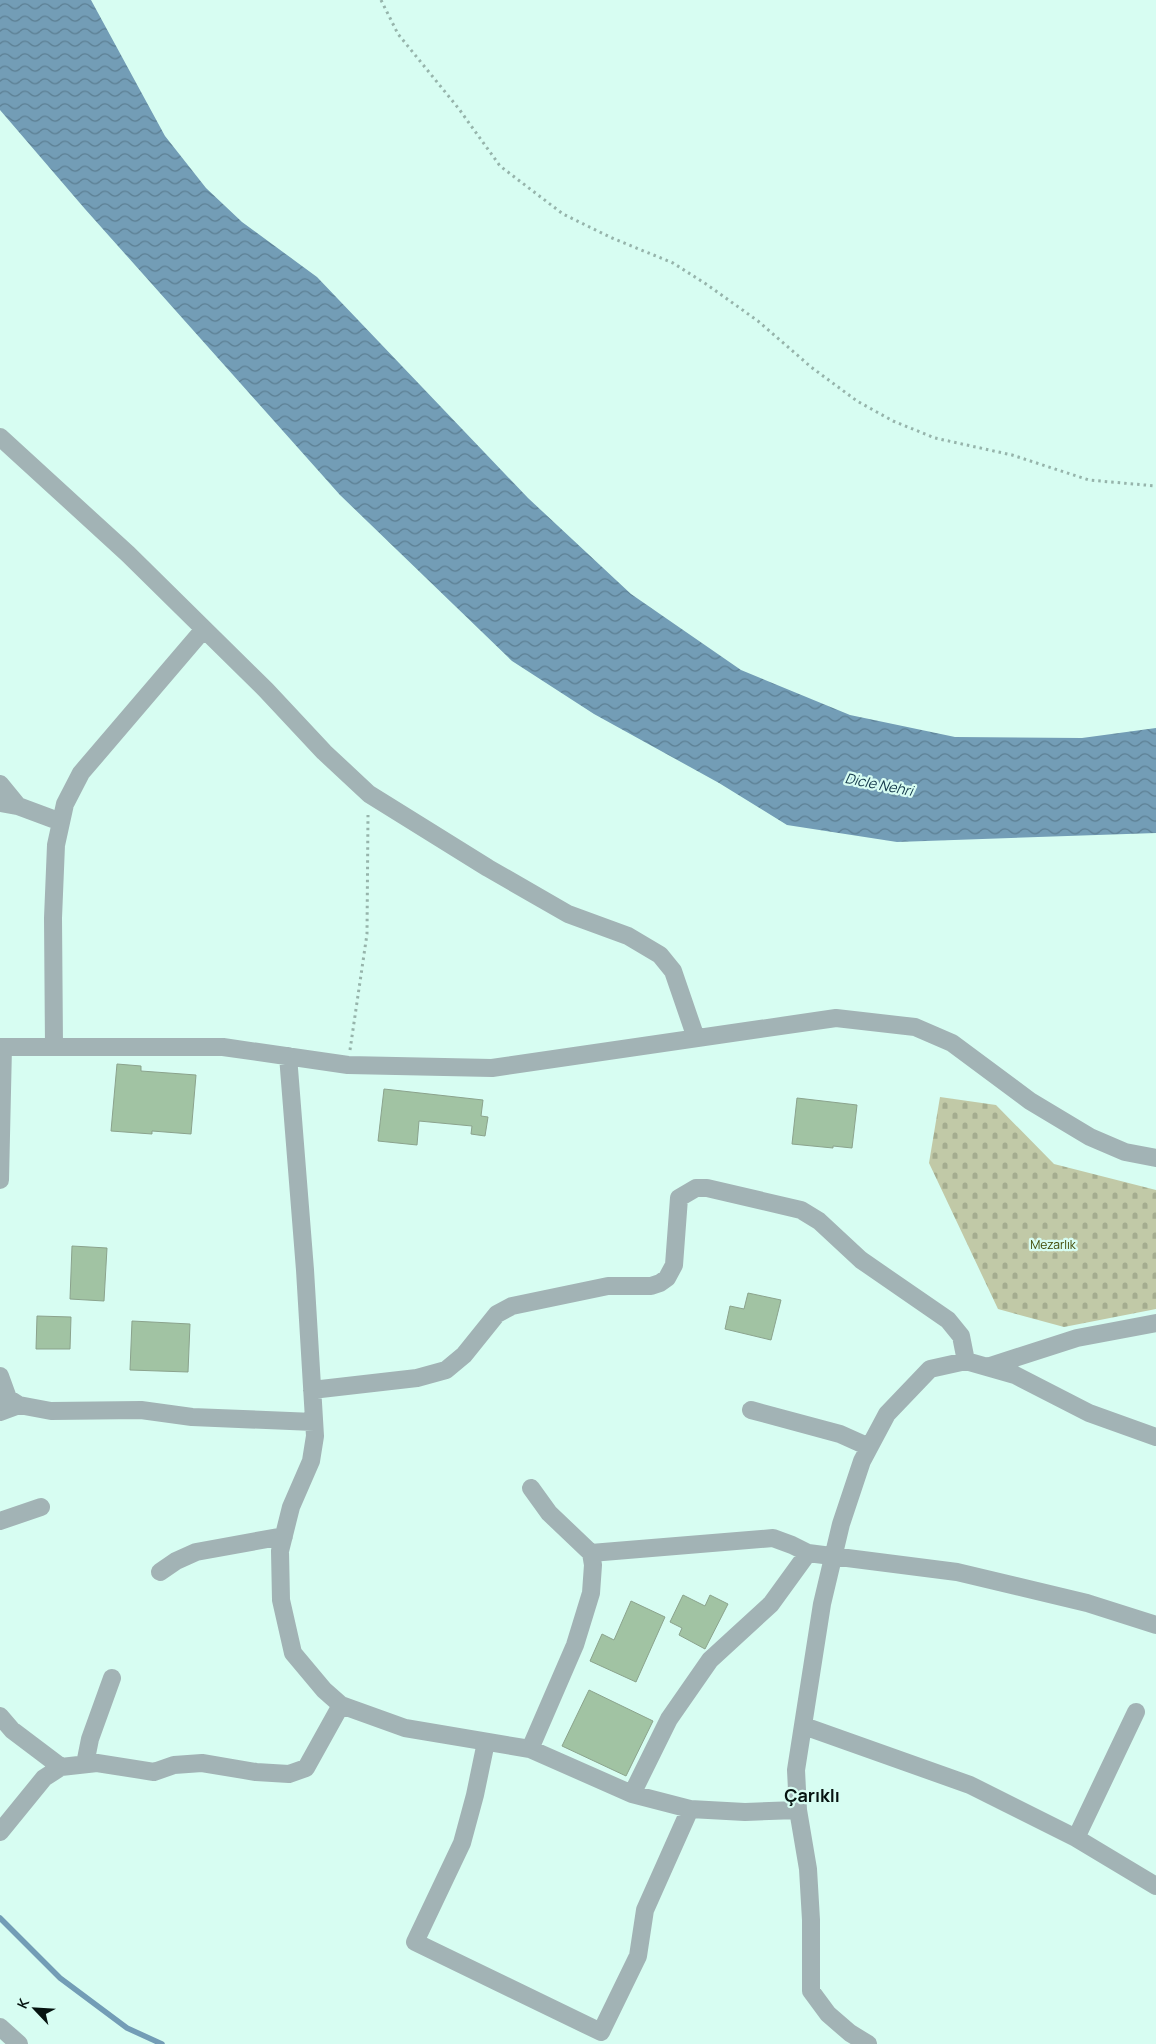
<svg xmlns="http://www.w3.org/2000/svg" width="1156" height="2044" viewBox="0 0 1156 2044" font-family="Manrope,sans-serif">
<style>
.cemetery{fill:url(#cemetery-stones)}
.water{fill:url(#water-waves)}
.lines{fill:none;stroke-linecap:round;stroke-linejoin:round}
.stream{stroke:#739db6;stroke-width:5.5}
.building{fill:#a1c3a3;stroke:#8ba38d}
.path{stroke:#96b4ab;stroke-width:3;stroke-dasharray:2.5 4;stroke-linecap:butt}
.minor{stroke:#a2b3b5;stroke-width:18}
.labels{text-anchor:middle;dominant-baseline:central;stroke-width:4.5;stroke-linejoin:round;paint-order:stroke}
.park-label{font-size:12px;fill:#3f4700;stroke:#d7fdf2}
.water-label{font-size:14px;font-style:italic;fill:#123649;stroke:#d7fdf2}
.district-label{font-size:18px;font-weight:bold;fill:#061310;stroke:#d7fdf2}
</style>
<defs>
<pattern id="cemetery-stones" width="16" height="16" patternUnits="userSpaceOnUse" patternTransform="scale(1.25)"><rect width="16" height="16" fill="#c1c9a7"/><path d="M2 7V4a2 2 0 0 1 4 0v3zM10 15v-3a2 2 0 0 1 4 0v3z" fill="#a4ac8f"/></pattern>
<pattern id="water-waves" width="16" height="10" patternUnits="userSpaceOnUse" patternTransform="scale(1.25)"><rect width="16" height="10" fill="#739db6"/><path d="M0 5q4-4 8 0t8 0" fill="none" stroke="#5c7f93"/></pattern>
</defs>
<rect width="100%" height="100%" fill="#d7fdf2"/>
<path class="cemetery" d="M940,1097L996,1105L1054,1164L1156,1190V1309L1064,1327L998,1309L929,1163Z"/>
<path class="water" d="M0,0H91L165,136L206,188L242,222L317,277L528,498L631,594L741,670L850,715L955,737L1082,738L1156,728V833L897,842L787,825L719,783L594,714L512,661L340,495L85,209L0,110Z"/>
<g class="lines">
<path class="stream" d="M0,1918L60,1978L127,2028L162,2044"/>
</g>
<path class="building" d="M117,1064L141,1066V1071L196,1075L191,1134L152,1131V1134L111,1131Z
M384,1089L483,1100L481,1116L488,1117L485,1136L471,1134L472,1126L419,1121L417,1145L378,1141Z
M797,1098L857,1105L852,1148L833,1146V1148L792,1144Z
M72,1246L107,1248L104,1301L70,1299Z
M748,1293L781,1300L771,1340L725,1329L730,1306L744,1309Z
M37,1316L71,1317L70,1349H36Z
M132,1321L190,1324L188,1372L130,1370Z
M683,1595L705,1606L710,1595L728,1604L705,1649L679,1635L682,1628L670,1622Z
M631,1601L665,1617L636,1682L590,1661L602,1634L614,1640Z
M589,1690L653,1721L626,1776L562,1746Z"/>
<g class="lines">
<path class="path" d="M381,0L398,34L459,109L500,166L563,214L612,238L673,263L706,284L758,321L811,367L857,401L893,421L935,438L1012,455L1089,480L1156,486
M350,1050L367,934L368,815"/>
<path class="minor" d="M0,437L128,554L266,690L324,752L369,794L488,868L568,914L628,936L660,955L673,971L696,1038
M0,784L18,806
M0,803L18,806L61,822
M54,1046L53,918L56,845L65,804L81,773L204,629
M0,1047H223L348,1065L492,1068L836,1018L915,1027L952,1043L1030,1101L1090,1137L1125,1152L1156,1158
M288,1056L305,1270L315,1436L311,1461L291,1507L280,1551L281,1600L293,1653L324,1690L341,1705L405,1728L530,1749L632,1794L690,1809L745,1812L798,1810
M0,1180L3,1047
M987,1367L1077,1338L1156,1323
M0,1376L8,1398L19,1405L51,1411L141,1410L192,1417L314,1422
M312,1390L417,1378L446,1370L464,1355L497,1314L512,1306L608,1286H651L660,1283L667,1278L674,1265L679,1198L696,1188H707L801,1210L819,1221L861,1260L948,1320L961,1336L966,1361
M751,1410L840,1434L869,1447
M0,1412L19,1405
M0,1521L41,1507
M591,1553L773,1538L792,1545L808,1553
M160,1572L176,1561L196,1552L284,1536
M0,1716L12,1730L61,1767
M804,1726L970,1785L1076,1838L1156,1886
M486,1742L475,1795L462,1843L415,1942L601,2032L638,1956L645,1910L690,1809
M530,1749L575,1645L591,1593L593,1565L591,1553L549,1513L531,1488
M85,1764L90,1739L112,1678
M632,1794L669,1719L710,1660L771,1604L808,1553L957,1572L1087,1603L1156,1625
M0,1832L44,1778L61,1767L97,1763L154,1772L174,1765L202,1763L256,1772L289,1774L306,1768L341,1705
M1076,1838L1136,1712
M0,2027L19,2044
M868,2044L850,2033L828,2014L811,1991V1920L808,1869L798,1810L796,1770L822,1604L841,1524L862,1461L887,1414L930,1369L966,1361L1015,1375L1089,1413L1156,1437"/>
</g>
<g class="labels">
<g class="park-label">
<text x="1053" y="1244">Mezarlık</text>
</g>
<g class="water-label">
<text transform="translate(879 784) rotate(11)">Dicle Nehri</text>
</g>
<g class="district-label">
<text x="812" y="1795">Çarıklı</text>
</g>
</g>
<g transform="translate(35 2009) rotate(295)" stroke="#d7fdf2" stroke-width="4" paint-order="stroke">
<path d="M0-4L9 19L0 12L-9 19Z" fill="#061310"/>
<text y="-8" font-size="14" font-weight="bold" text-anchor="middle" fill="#061310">K</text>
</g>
</svg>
